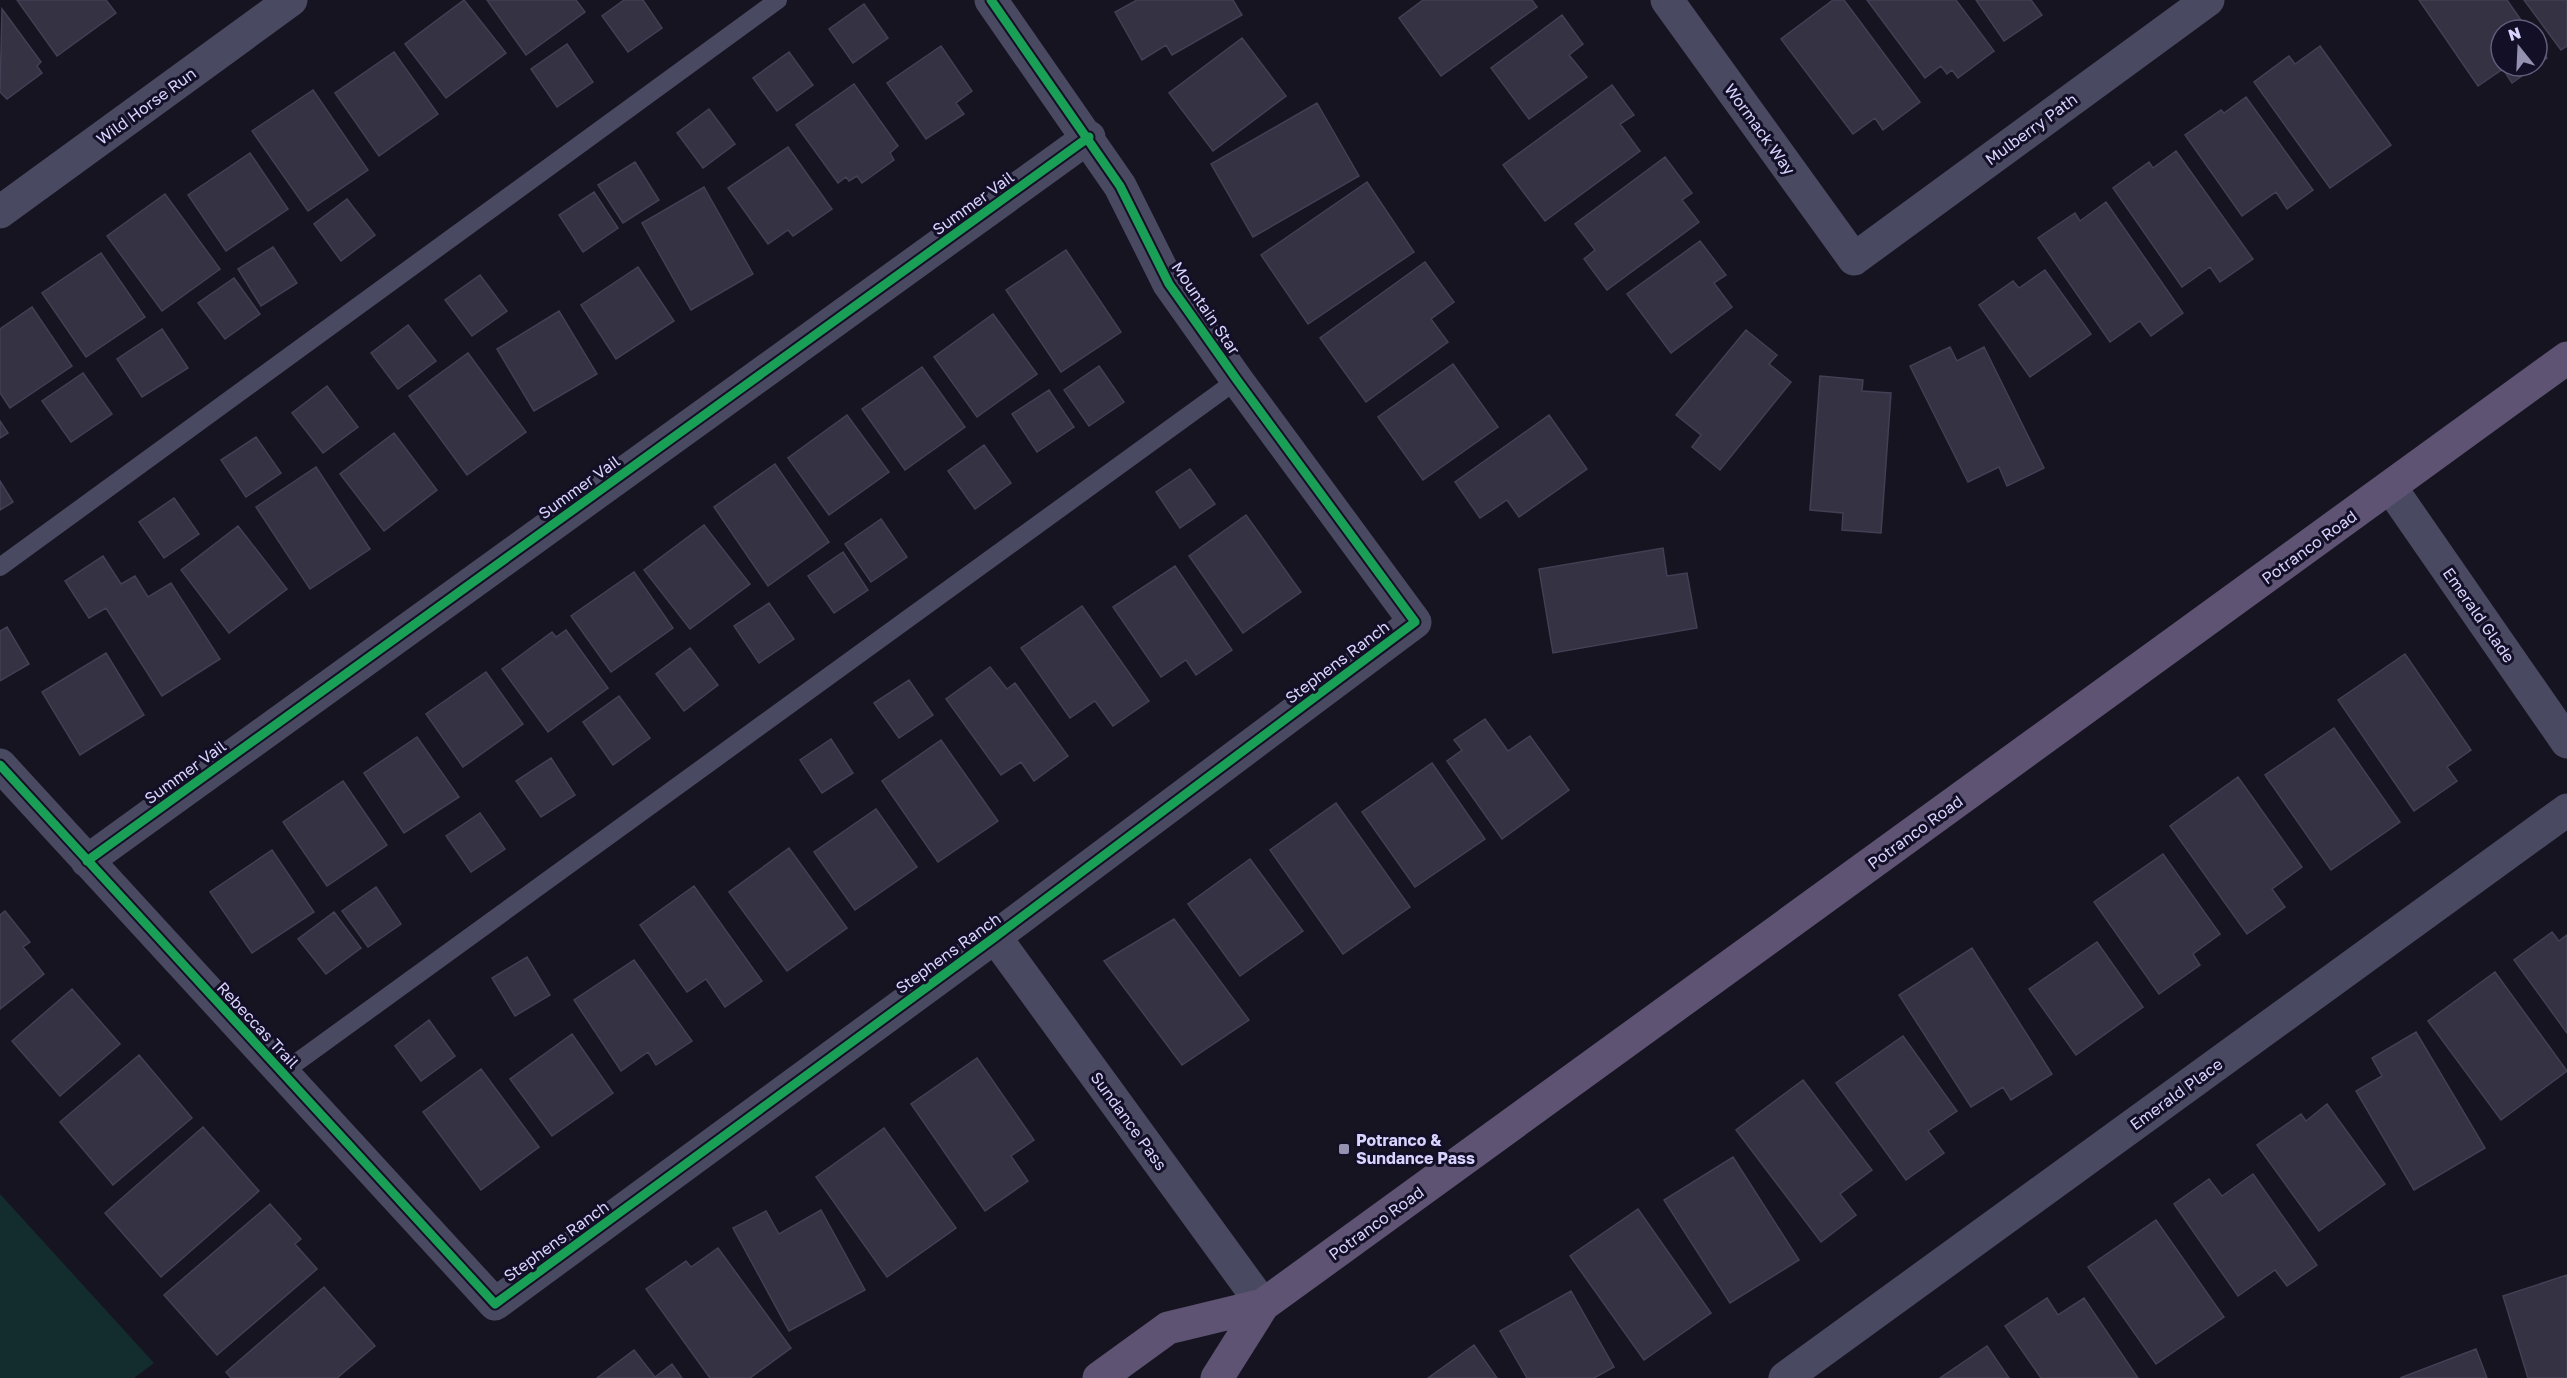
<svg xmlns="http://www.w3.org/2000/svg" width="2567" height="1378" viewBox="0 0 2567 1378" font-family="'Golos Text',sans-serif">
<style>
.green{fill:#132c2d}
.building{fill:#343243;stroke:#433f54;stroke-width:1.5}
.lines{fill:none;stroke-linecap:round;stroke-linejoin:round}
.service{stroke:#4a4962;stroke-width:18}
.minor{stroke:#4a4962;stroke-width:33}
.primary{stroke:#5e5373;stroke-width:33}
.cycleway-casing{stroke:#130f26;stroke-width:13}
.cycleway{stroke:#1a9f57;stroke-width:9}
.poi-dot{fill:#9591b1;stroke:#130f26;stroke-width:2}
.labels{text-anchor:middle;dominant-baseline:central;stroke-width:6;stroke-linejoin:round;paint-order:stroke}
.street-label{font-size:16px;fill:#d9d4ff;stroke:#130f26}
.poi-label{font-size:16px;font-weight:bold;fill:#d9d4ff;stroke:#130f26;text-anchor:start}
</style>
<rect width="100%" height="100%" fill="#161421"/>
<path class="green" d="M0,1194L154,1363L134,1378H0Z"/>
<path class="building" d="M17,0H106L116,13L57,56Z
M464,0L506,53L446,98L405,44Z
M487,0H576L585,12L526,55Z
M624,0H643L662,28L628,52L602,16Z
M1137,0H1233L1242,15L1172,55L1166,45L1142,60L1115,12Z
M1423,0H1532L1537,7L1441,76L1399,18Z
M1833,0H1844L1920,102L1883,130L1875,118L1853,134L1781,39Z
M1867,0H1956L1994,51L1958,78L1952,70L1947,74L1941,66L1925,78Z
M1976,0H2031L2042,15L2004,41Z
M2419,0H2507L2528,30H2501V66H2536L2512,83L2503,69L2478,86Z
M2524,0H2567V46L2561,50Z
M864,4L888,38L853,63L829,29Z
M2,9L41,62L37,66L42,73L7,99L0,92Z
M1562,15L1583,44L1569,55L1587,77L1529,119L1491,68Z
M1242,38L1286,96L1213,151L1169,93Z
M567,44L593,82L557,107L531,69Z
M2537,44L2547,58L2537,65Z
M941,46L972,91L956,103L964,114L926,139L887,83Z
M2320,46L2391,145L2330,188L2254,82L2289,56L2295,64Z
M394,52L438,114L379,156L335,93Z
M789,52L813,85L777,111L753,78Z
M854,84L898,146L890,153L894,160L862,183L857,176L849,181L846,177L838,183L796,125Z
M1612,85L1634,115L1620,124L1640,151L1545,221L1503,165Z
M313,90L368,170L308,211L252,131Z
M2246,97L2313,190L2287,209L2276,192L2242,216L2185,135L2221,110L2224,113Z
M1317,103L1359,176L1253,237L1211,164Z
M709,109L735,144L703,168L677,133Z
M788,147L832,209L793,236L788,230L768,244L728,188Z
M2176,151L2253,259L2220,282L2210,267L2182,287L2113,188L2149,162L2153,168Z
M250,153L288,209L226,251L188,195Z
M1665,157L1692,193L1682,200L1699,222L1607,290L1584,259L1595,250L1575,224Z
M635,162L659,200L623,223L598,185Z
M1367,182L1414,252L1308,324L1261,255Z
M704,187L753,274L691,310L642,223Z
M594,192L618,228L583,252L559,215Z
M165,194L220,269L162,311L107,236Z
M347,199L375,235L341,261L314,224Z
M2106,202L2183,313L2151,336L2140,321L2110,342L2038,238L2075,213L2080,221Z
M1700,241L1726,275L1714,283L1732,307L1671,353L1627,294Z
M273,247L297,283L261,306L238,269Z
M1066,250L1121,332L1061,372L1006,290Z
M101,253L145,317L86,357L42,293Z
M1425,262L1454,302L1431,319L1448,342L1366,402L1320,338Z
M638,267L674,321L616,359L581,305Z
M2045,270L2091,334L2030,377L1979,305L2013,281L2019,288Z
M480,275L507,311L472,336L445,300Z
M234,278L260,314L225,339L198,303Z
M32,307L72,366L10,408L0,393V329Z
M559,311L597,374L534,411L497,349Z
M993,314L1037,374L977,417L934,357Z
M408,325L436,361L398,389L371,353Z
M162,329L188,368L142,397L117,359Z
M1746,330L1777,355L1769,364L1791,382L1720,470L1692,447L1701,435L1676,415Z
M1950,347L1957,361L1984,347L2044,468L2007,486L1999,467L1968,482L1910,366Z
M468,353L526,432L467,475L409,396Z
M1453,364L1498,427L1423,480L1378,417Z
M1099,366L1124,402L1089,426L1064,390Z
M922,367L965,427L905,470L862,409Z
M83,373L112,414L71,442L42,401Z
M1820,376L1863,380L1862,391L1891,393L1881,533L1842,530L1843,513L1810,510Z
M327,386L358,427L323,453L292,413Z
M1049,390L1074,427L1037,452L1012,414Z
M847,415L889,472L829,515L788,458Z
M1549,415L1587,469L1519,517L1507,500L1480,518L1455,482Z
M0,421L8,433L0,438Z
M394,433L437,490L384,531L340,474Z
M256,437L281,473L246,497L221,460Z
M984,445L1011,483L975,509L948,471Z
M775,464L829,542L768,586L714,507Z
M316,467L370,549L310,589L256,507Z
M1190,469L1215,504L1180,528L1156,492Z
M0,481L13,502L0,510Z
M174,498L199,534L164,558L139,522Z
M1246,515L1301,592L1243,633L1189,556Z
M881,519L907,557L871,582L845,544Z
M704,525L750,584L690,629L644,570Z
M238,526L287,589L229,633L181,570Z
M1663,548L1667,576L1687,573L1697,628L1553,653L1539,569Z
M843,552L868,590L834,613L808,576Z
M103,556L121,584L135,576L148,597L171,583L220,659L162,696L106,608L89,618L65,581Z
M1175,566L1232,650L1196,675L1186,660L1161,677L1113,607Z
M634,572L673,628L611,672L571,616Z
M769,603L794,639L759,663L734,626Z
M1082,606L1149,701L1113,726L1095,701L1070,718L1021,648Z
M7,627L29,664L0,681V631Z
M566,630L608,688L548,732L502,669L552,632L556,637Z
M690,648L718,685L684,711L656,674Z
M106,653L144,715L80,755L42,692Z
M2405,654L2471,750L2447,767L2457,781L2414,811L2338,700Z
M990,667L1007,689L1015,683L1068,756L1034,781L1021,762L1001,775L946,699Z
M486,672L523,724L463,767L426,714Z
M909,680L933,715L899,738L874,703Z
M619,696L650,738L613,765L583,722Z
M1485,719L1508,751L1530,736L1569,790L1502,839L1447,761L1462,750L1454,740Z
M2334,728L2400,822L2331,870L2265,775Z
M417,737L459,797L404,833L364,773Z
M831,739L853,773L822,793L800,760Z
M941,740L998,821L938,862L882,781Z
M551,758L575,795L541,817L516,781Z
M1432,763L1485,839L1415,887L1362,812Z
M2238,777L2302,867L2272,889L2285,907L2247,934L2170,826Z
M343,781L387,845L327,886L283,822Z
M1336,803L1410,907L1343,954L1270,850Z
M876,809L917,867L855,910L814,852Z
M480,813L505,849L471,872L446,836Z
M789,848L847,928L787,971L729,892Z
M272,850L314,912L252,953L210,892Z
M2163,854L2220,934L2193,954L2200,965L2159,994L2094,902Z
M1250,859L1303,931L1240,976L1188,904Z
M694,886L762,981L725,1007L706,979L687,992L640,925Z
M376,887L401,924L368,947L342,911Z
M5,911L30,942L23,947L44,974L0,1009V915Z
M334,912L361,948L326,974L298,939Z
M1174,919L1249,1020L1182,1065L1104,961Z
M2552,932L2559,941L2567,935V1033L2514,960Z
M2097,942L2143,1007L2076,1055L2029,989Z
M1972,948L2052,1074L2011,1100L2003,1087L1971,1107L1899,995Z
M527,957L550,995L515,1016L492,978Z
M634,960L692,1041L656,1065L648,1052L621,1071L574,1000Z
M2495,972L2567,1071L2501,1120L2428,1021Z
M72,989L120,1044L60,1096L12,1041Z
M429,1020L455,1056L421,1081L395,1046Z
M2416,1032L2485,1148L2414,1190L2356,1091L2382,1076L2372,1058Z
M572,1034L613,1093L552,1136L510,1079Z
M1903,1036L1957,1111L1928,1131L1944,1153L1906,1180L1836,1083Z
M139,1055L192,1118L113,1185L60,1122Z
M977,1058L1034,1140L1011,1156L1028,1181L985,1211L911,1104Z
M481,1069L539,1147L481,1190L423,1112Z
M1803,1080L1872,1170L1840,1194L1856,1215L1821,1242L1736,1130Z
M2327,1104L2385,1184L2319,1231L2257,1145L2301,1114L2306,1121Z
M203,1127L259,1191L161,1277L105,1213Z
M884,1128L956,1228L887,1277L816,1177Z
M1733,1157L1799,1260L1730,1303L1664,1200Z
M2253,1174L2317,1265L2287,1286L2275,1270L2238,1296L2174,1204L2209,1179L2222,1196Z
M270,1204L301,1239L295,1244L317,1269L217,1355L164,1295Z
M1638,1209L1711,1313L1644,1360L1570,1256Z
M821,1210L865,1290L789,1331L733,1228L766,1211L779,1234Z
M2156,1220L2224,1317L2156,1364L2088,1267Z
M718,1248L791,1348L750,1378H710L646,1289L686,1261L691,1267Z
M2567,1275V1378H2528L2503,1296Z
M324,1287L375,1346L337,1378H231L226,1372Z
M1571,1291L1614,1367L1594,1378H1527L1500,1331Z
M2047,1298L2058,1315L2084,1298L2138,1378H2041L2005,1326Z
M1474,1345L1497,1378H1428Z
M1987,1346L2009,1378H1940Z
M2476,1349L2487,1378H2400Z
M634,1350L655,1377L672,1364L682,1378H597Z"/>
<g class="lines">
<path class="service" d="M0,567L778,0
M282,1073L1237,380"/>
<path class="minor" d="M1667,0L1854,259L2208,0
M0,212L291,0
M2391,488L2567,742
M0,765L495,1304L995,937L1415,622L1237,380L1169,284L1120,186L991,0
M87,861L1089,137
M995,937L1263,1305
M1785,1378L2567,810"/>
<path class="primary" d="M1099,1378L1168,1328L1263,1305L2567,358
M1217,1378L1263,1305"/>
<g class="cycleway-casing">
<path id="cycleway" d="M0,765L495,1304L995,937L1415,622L1237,380L1169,284L1120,186L991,0
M87,861L1089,137"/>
</g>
<use href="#cycleway" class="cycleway"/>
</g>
<rect class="poi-dot" x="1338" y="1143" width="12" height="12" rx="3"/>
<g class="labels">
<g class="street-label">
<text transform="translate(146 106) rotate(-36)">Wild Horse Run</text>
<text transform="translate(1760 129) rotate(54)">Wormack Way</text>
<text transform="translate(2031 129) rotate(-36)">Mulberry Path</text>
<text transform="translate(973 203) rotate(-36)">Summer Vail</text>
<text transform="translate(1206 308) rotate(56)">Mountain Star</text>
<text transform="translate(579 487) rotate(-36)">Summer Vail</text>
<text transform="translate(2309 547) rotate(-36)">Potranco Road</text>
<text transform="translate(2479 615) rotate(55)">Emerald Glade</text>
<text transform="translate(1337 662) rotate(-37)">Stephens Ranch</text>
<text transform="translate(185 772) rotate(-36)">Summer Vail</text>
<text transform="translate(1915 832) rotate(-36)">Potranco Road</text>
<text transform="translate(948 953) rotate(-36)">Stephens Ranch</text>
<text transform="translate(258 1025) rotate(47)">Rebeccas Trail</text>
<text transform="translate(2176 1094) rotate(-36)">Emerald Place</text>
<text transform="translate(1129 1121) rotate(54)">Sundance Pass</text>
<text transform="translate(1376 1223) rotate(-36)">Potranco Road</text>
<text transform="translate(556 1241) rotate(-36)">Stephens Ranch</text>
</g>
<g class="poi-label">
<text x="1356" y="1140">Potranco &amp;<tspan x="1356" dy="18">Sundance Pass</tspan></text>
</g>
</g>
<g transform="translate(2519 48) rotate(342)"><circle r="28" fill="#130f26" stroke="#625e7d" stroke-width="1.5"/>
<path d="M0-4.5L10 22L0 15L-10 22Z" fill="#9591b1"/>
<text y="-9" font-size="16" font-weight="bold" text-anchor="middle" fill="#d9d4ff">N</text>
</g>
</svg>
